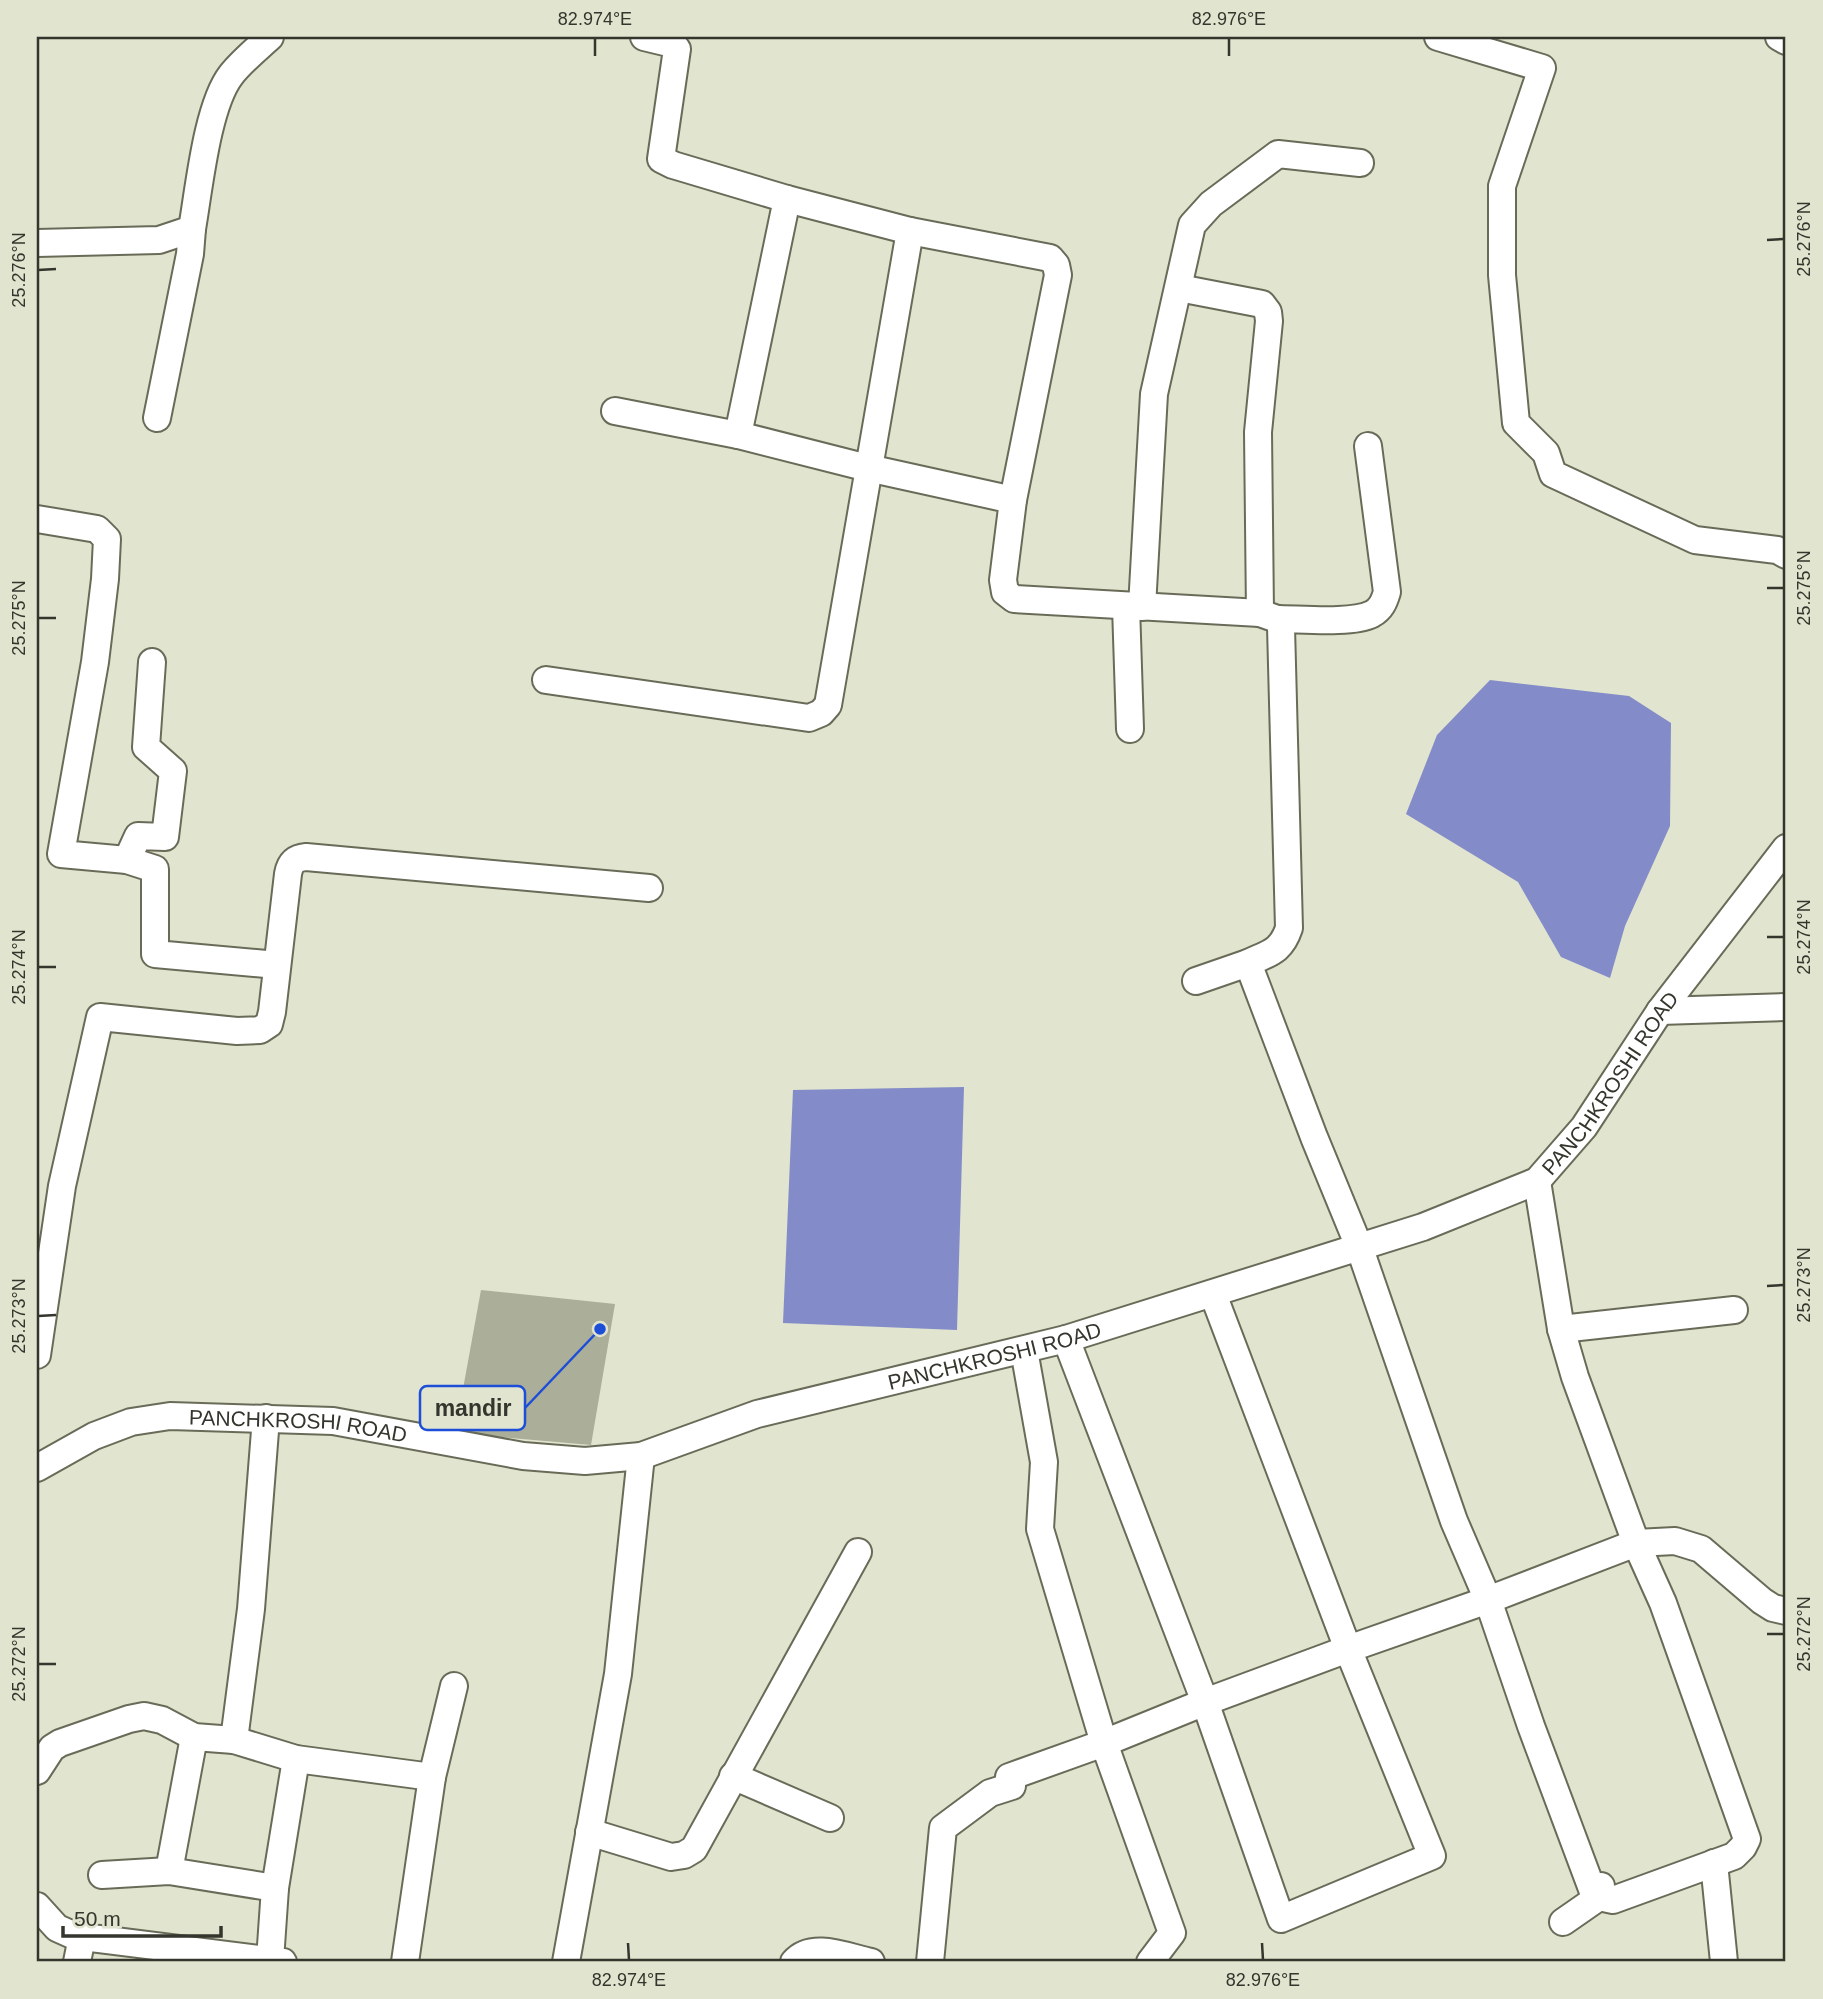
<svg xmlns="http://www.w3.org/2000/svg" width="1823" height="1999" viewBox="0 0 1823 1999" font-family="Helvetica,sans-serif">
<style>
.water{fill:#838cc9}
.building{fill:#abae99}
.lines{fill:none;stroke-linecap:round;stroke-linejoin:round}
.minor-casing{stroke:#696b58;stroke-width:30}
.minor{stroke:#fff;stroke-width:26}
.ticks{fill:none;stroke:#34352d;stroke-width:2.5}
.labels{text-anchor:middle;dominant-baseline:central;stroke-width:5;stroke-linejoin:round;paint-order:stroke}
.street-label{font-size:21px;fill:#34352d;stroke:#e1e4ce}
.leader{fill:none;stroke:#1d4ed8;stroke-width:2.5}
.callout-dot{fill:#1d4ed8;stroke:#e1e4ce;stroke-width:2.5}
.callout{fill:#e1e4ce;stroke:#1d4ed8;stroke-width:2.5}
.callout-label{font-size:23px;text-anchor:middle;font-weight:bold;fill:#34352d}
.neatline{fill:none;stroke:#34352d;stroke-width:2.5}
.ticks-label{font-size:18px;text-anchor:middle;fill:#34352d}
</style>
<rect width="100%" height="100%" fill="#e1e4ce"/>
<path class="water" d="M1490,680L1629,696L1671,723L1670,826L1625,926L1610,978L1561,957L1518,882L1406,814L1437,735Z
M964,1087L957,1330L783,1323L793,1090Z"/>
<path class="building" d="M481,1290L615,1304L591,1445L455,1433Z"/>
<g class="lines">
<g class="minor-casing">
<g id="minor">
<path d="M644,37L673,44L677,49L661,159L673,165L787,199L738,435L868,468L1013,500L1003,580L1005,592L1014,599L1260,613L1277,619L1281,627L1289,928C1281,952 1269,953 1248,963L1314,1137L1360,1249L1454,1521L1488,1600L1531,1726L1592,1889L1599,1897L1613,1900L1734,1856L1743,1847L1747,1839L1663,1603L1636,1543L1575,1377L1561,1329L1537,1181"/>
<path d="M1438,37L1542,68L1502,186V275L1516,423L1546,453L1553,474L1695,540L1777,550L1786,555"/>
<path d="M1779,37L1786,41"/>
<path d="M787,199L910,231L1050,258L1056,265L1058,275L1013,500"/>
<path d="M37,243L159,240L192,229C199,189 207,106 231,75C242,61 257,49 270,37"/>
<path d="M1179,288L1262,304L1268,312L1269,321L1258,432L1260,613"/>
<path d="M615,411L738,435"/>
<path d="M157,418L190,254L192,229"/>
<path d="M37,519L97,529L107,539L105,579L95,662L61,854L127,860L155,869V954L277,965"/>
<path d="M1126,606L1130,729"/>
<path d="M1142,607L1154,394L1192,225L1211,204L1278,154L1360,163"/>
<path d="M1277,619C1301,619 1352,624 1372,614C1381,609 1384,602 1387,592L1368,446"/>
<path d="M546,680L809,718L821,713L828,705L910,231"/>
<path d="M127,860L138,836L165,837L173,771L146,747L152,662"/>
<path d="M1196,981L1248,963"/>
<path d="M1660,1011L1786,1007"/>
<path d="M1561,1329L1734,1310"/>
<path d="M1066,1339L1205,1702L1281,1919L1432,1856L1348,1649L1213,1294"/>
<path d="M1024,1350L1044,1462L1040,1529L1104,1743L1172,1933L1150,1962"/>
<path d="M37,1355L62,1186L100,1017L237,1031L260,1030L269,1024L272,1012L288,874C290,863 294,858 306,857L649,888"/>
<path id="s1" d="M37,1468L94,1436L131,1422L170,1416L333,1421L523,1456L585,1461L641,1456L757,1414L1066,1339L1423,1227L1537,1181L1584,1127L1660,1011L1786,848"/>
<path d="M234,1740L251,1609L266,1418"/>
<path d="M37,1771L52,1748L60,1743L129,1719L144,1716L162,1720L194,1737L234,1740L296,1759L432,1777"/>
<path d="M733,1776L830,1818"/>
<path d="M1009,1777L1104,1743L1205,1702L1348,1649L1488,1600L1636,1543L1675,1541L1701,1549L1762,1601L1773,1608L1786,1611"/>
<path d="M589,1832L671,1857L684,1855L694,1849L858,1552"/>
<path d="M1714,1863L1724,1962"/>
<path d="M169,1871L194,1737"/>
<path d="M102,1875L169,1871L275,1888"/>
<path d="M37,1906L57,1928L75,1936L283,1962"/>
<path d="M1563,1922L1599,1897L1601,1886"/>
<path d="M270,1960L275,1888L296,1759"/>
<path d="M77,1962L82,1937"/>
<path d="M405,1962L432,1777L454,1686"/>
<path d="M566,1962L618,1674L641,1456"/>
<path d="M794,1962C812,1941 847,1957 871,1962"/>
<path d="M930,1962L943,1828L990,1793L1012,1786"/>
</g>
</g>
<use href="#minor" class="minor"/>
</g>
<path class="ticks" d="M595,38V56M1229,38V56M1767,240L1784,239M38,270L56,269M1767,588H1784M38,618H56M1767,937H1784M38,967H56M1767,1286L1784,1285M38,1316L56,1315M1767,1634H1784M38,1664H56M628,1943L629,1960M1262,1943L1263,1960"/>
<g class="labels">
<g class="street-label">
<text stroke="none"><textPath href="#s1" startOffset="1680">PANCHKROSHI ROAD</textPath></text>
<text stroke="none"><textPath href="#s1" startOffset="987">PANCHKROSHI ROAD</textPath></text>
<text stroke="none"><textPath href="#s1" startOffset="273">PANCHKROSHI ROAD</textPath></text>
</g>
</g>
<path class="leader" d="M600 1329L525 1408"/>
<circle class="callout-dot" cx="600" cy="1329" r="7"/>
<rect class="callout" x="420" y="1386" width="105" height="44" rx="7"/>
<g class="callout-label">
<text x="473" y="1416">mandir</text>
</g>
<rect width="1823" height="1999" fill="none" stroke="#e1e4ce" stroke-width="77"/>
<path d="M63 1926v10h158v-10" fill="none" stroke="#34352d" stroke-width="3.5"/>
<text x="74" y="1926" font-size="21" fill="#34352d" stroke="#e1e4ce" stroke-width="5" paint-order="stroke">50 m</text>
<rect x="38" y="38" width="1746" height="1922" class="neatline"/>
<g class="ticks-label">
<text x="595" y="25">82.974°E</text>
<text x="1229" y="25">82.976°E</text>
<text transform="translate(1804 239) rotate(-90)" y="6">25.276°N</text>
<text transform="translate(19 270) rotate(-90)" y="6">25.276°N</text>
<text transform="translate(1804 588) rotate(-90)" y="6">25.275°N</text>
<text transform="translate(19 618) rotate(-90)" y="6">25.275°N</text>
<text transform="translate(1804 937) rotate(-90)" y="6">25.274°N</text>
<text transform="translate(19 967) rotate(-90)" y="6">25.274°N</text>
<text transform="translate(1804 1285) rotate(-90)" y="6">25.273°N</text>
<text transform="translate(19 1316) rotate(-90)" y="6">25.273°N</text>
<text transform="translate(1804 1634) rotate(-90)" y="6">25.272°N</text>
<text transform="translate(19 1664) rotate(-90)" y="6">25.272°N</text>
<text x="629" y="1986">82.974°E</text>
<text x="1263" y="1986">82.976°E</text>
</g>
</svg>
